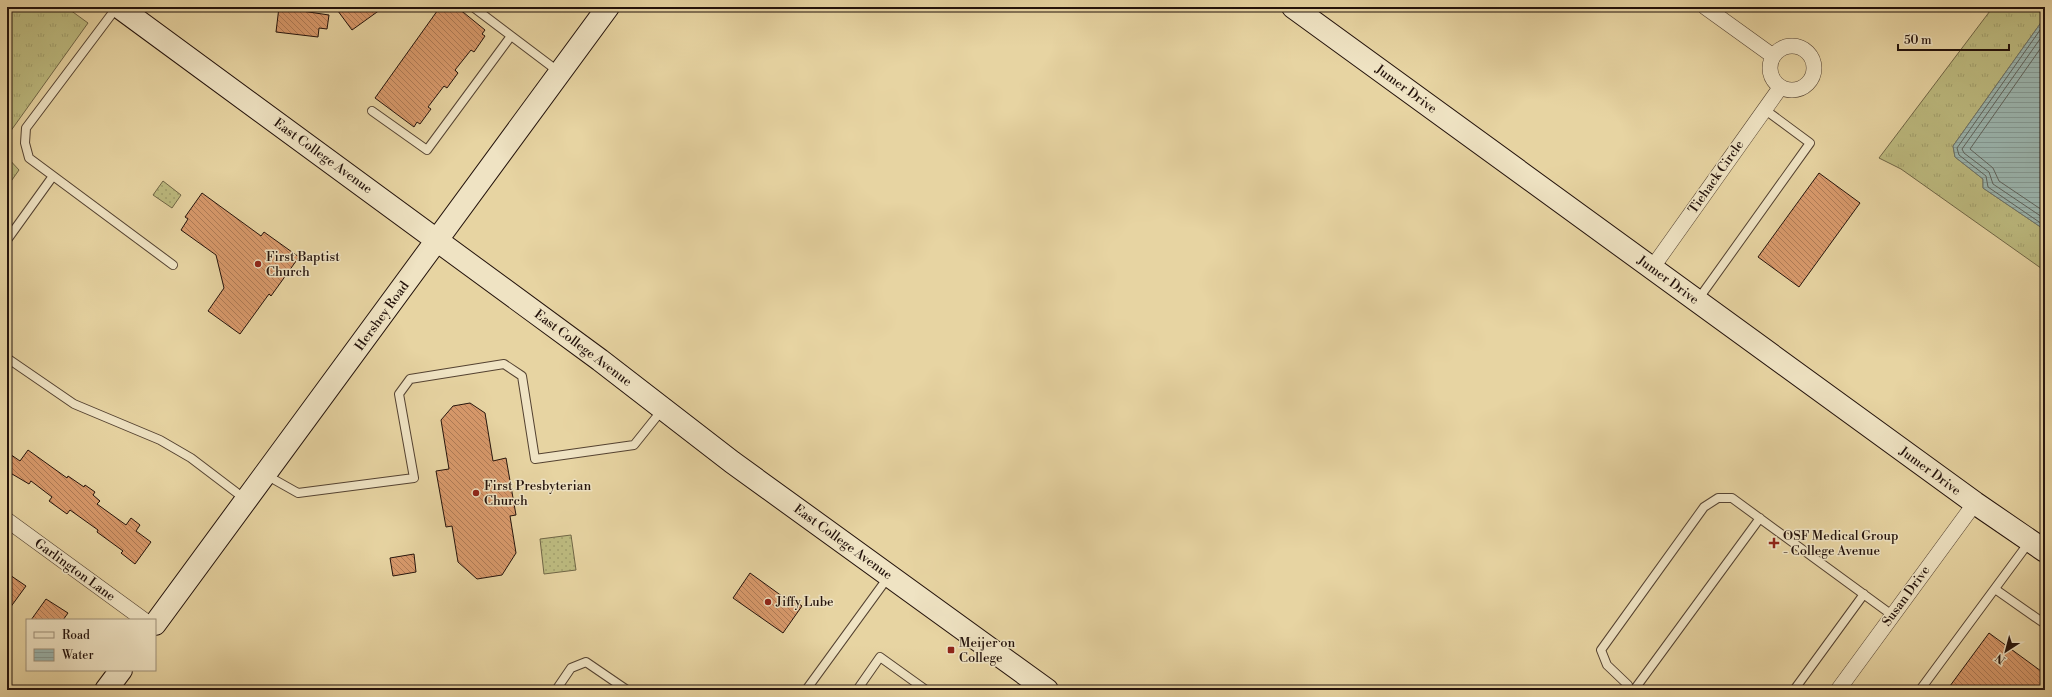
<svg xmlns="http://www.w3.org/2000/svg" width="2052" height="697" viewBox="0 0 2052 697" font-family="'Libre Bodoni',serif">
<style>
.grass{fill:url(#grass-tufts);stroke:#706646}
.park{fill:url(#park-dots);stroke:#706646}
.water{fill:url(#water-rules);stroke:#6b746e}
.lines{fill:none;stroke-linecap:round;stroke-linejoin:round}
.shore{stroke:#5f645e;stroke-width:1}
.building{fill:url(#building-back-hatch);stroke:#23120b}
.lane-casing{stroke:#544231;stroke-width:10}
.street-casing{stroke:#544231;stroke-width:16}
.secondary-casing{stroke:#23120b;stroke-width:24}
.lane{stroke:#efe3c3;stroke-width:8}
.street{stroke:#efe3c3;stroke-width:15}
.secondary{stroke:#efe3c3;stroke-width:22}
.poi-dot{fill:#8f2418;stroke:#efe3c3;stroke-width:1.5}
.labels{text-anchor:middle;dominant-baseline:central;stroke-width:3;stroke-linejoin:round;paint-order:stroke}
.street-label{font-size:13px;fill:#23120b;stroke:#efe3c3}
.poi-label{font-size:13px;fill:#23120b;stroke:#efe3c3;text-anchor:start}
</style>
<defs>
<pattern id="grass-tufts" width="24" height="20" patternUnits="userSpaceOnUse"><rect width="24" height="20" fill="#bdbb80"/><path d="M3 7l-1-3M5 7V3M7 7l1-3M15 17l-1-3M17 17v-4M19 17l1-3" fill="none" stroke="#a2a06d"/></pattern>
<pattern id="park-dots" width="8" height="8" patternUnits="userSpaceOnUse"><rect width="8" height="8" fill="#bdbb80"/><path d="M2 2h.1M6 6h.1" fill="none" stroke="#a2a06d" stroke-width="1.8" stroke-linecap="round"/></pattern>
<pattern id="water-rules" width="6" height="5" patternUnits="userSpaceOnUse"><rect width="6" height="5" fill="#9bb6b0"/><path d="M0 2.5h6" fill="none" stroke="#859b96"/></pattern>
<pattern id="building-back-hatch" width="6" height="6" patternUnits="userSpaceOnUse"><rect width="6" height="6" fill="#d99a6c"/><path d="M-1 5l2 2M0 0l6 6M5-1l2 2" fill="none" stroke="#b07c57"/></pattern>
</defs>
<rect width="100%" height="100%" fill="#e7d4a2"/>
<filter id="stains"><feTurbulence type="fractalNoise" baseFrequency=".005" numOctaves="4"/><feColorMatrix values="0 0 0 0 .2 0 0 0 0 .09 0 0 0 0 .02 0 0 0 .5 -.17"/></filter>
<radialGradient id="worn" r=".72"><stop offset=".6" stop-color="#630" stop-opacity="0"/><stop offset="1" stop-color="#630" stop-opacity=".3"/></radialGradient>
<path class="grass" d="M7,7H66L88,23L10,132L7,141Z
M1993,7H2045V17L1953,146L1955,157L1983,179V188L2045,230V271L1901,169L1879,158Z
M7,157L19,170L7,187Z"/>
<path class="park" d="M163,181L181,195L172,208L153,195Z
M571,535L576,570L544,574L540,539Z"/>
<path class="water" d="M2045,17V230L1983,188V179L1955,157L1953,146Z"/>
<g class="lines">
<path class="shore" d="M2045,23L1957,148L1959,155L1986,176L1988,187L2045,226
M2045,32L1962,149L1964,153L1989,172L1993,184L2045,219
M2045,42L1970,149L1993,168L1999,181L2045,212"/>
</g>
<path class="building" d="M279,7L302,9V11L329,15L327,29L319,28L318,37L276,32Z
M335,7H384L352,30Z
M440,7H454L463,12L485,30L482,34L485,36L474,52L471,50L455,70L458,73L447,88L444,86L428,107L431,109L420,124L417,122L414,127L375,98Z
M1819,173L1860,203L1799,287L1758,257Z
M202,193L261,236L264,232L299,257L271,296L269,294L240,334L208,311L224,288L216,255L181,230L188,219L185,217Z
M470,403L485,413L493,461L506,458L516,515L510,516L516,553L502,575L477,579L458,562L452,526L446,527L436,471L449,469L441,420L453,406Z
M28,450L67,478L68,476L84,487L85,485L95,492L93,495L100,501L97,504L126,525L131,518L140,525L136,531L151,542L135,564L121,553L123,551L97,532L98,530L70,510L67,514L49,501L52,497L31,481L29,484L7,471V452L20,461Z
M414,554L416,572L393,576L390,558Z
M7,573L26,586L7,612Z
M750,573L786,599L788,596L802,606L783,633L733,598Z
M46,599L68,613L63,620H31Z
M1989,633L2045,674V690H1947Z"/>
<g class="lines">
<g class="lane-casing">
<path id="lane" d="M117,7L26,128L25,143L29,158L173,265
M473,7L559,72
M372,111L427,150L511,36
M7,240L53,176
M1697,301L1810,143L1764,109
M7,358L74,404L160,440L191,458L245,499
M266,475L298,493L414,478L399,394L410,379L504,364L522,376L535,459L634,445L662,410
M1995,589L2045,624
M556,690L571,668L586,662L627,690
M806,690L889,576
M857,690L880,657L926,690
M1628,690V685L1607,665L1601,650L1704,507L1718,498H1732L1892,615
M1634,690L1760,518
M1794,690L1864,594
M1920,690L2030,541"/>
</g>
<g class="street-casing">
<path id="street" d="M1705,7L1773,56
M1770 68a22 22 0 1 1 44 0a22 22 0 1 1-44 0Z
M1652,268L1780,88
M7,520L144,620
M1838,690L1975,503"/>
</g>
<g class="secondary-casing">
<path id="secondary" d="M119,7L600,360L732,462L1047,690
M1293,7L1975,503L2045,551
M155,624L608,7
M106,690L121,670"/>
</g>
<use href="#lane" class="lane"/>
<use href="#street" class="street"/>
<use href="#secondary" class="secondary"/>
</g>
<g class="poi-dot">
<circle cx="258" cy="264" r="4"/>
<circle cx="476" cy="493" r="4"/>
<path d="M1772 537h4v4h4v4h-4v4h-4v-4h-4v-4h4z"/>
<circle cx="768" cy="602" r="4"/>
<rect x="947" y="646" width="8" height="8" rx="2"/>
</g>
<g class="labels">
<g class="street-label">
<text transform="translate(1406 89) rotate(36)">Jumer Drive</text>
<text transform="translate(323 156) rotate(36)">East College Avenue</text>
<text transform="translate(1716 177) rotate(-55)">Tiehack Circle</text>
<text transform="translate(1668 280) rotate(36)">Jumer Drive</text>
<text transform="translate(382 316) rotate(-54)">Hershey Road</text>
<text transform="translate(583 348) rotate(37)">East College Avenue</text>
<text transform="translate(1930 471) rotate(36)">Jumer Drive</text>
<text transform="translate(843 542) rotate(36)">East College Avenue</text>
<text transform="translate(75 570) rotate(36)">Garlington Lane</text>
<text transform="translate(1906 596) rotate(-54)">Susan Drive</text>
</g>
<g class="poi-label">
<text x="266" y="257">First Baptist<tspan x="266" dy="15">Church</tspan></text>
<text x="484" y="486">First Presbyterian<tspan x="484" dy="15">Church</tspan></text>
<text x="1783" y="536">OSF Medical Group<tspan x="1783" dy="15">- College Avenue</tspan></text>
<text x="776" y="602">Jiffy Lube</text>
<text x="959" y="643">Meijer on<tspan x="959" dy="15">College</tspan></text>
</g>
</g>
<rect width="2052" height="697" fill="none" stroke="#e7d4a2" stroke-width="24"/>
<rect x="8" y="8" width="2036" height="681" fill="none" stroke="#23120b" stroke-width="2"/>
<rect x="12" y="12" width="2028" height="673" fill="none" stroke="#23120b"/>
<rect x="26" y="619" width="130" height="52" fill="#efe3c3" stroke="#9d8f79"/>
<rect x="34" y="632" width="20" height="6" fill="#efe3c3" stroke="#9d8f79"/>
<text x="62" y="639" font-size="12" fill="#23120b">Road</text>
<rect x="34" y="649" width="20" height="12" fill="url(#water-rules)" stroke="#9d8f79"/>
<text x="62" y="659" font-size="12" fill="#23120b">Water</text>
<g transform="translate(2006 651) rotate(216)" stroke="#efe3c3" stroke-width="3" paint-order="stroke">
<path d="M0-3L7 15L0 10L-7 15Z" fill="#23120b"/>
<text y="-6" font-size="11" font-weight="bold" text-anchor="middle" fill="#23120b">N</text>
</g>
<path d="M1898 44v6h111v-6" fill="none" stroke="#23120b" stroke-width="2"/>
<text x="1904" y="44" font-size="12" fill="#23120b" stroke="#efe3c3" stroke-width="3" paint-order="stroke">50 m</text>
<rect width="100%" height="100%" filter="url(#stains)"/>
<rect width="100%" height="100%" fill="url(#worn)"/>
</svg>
